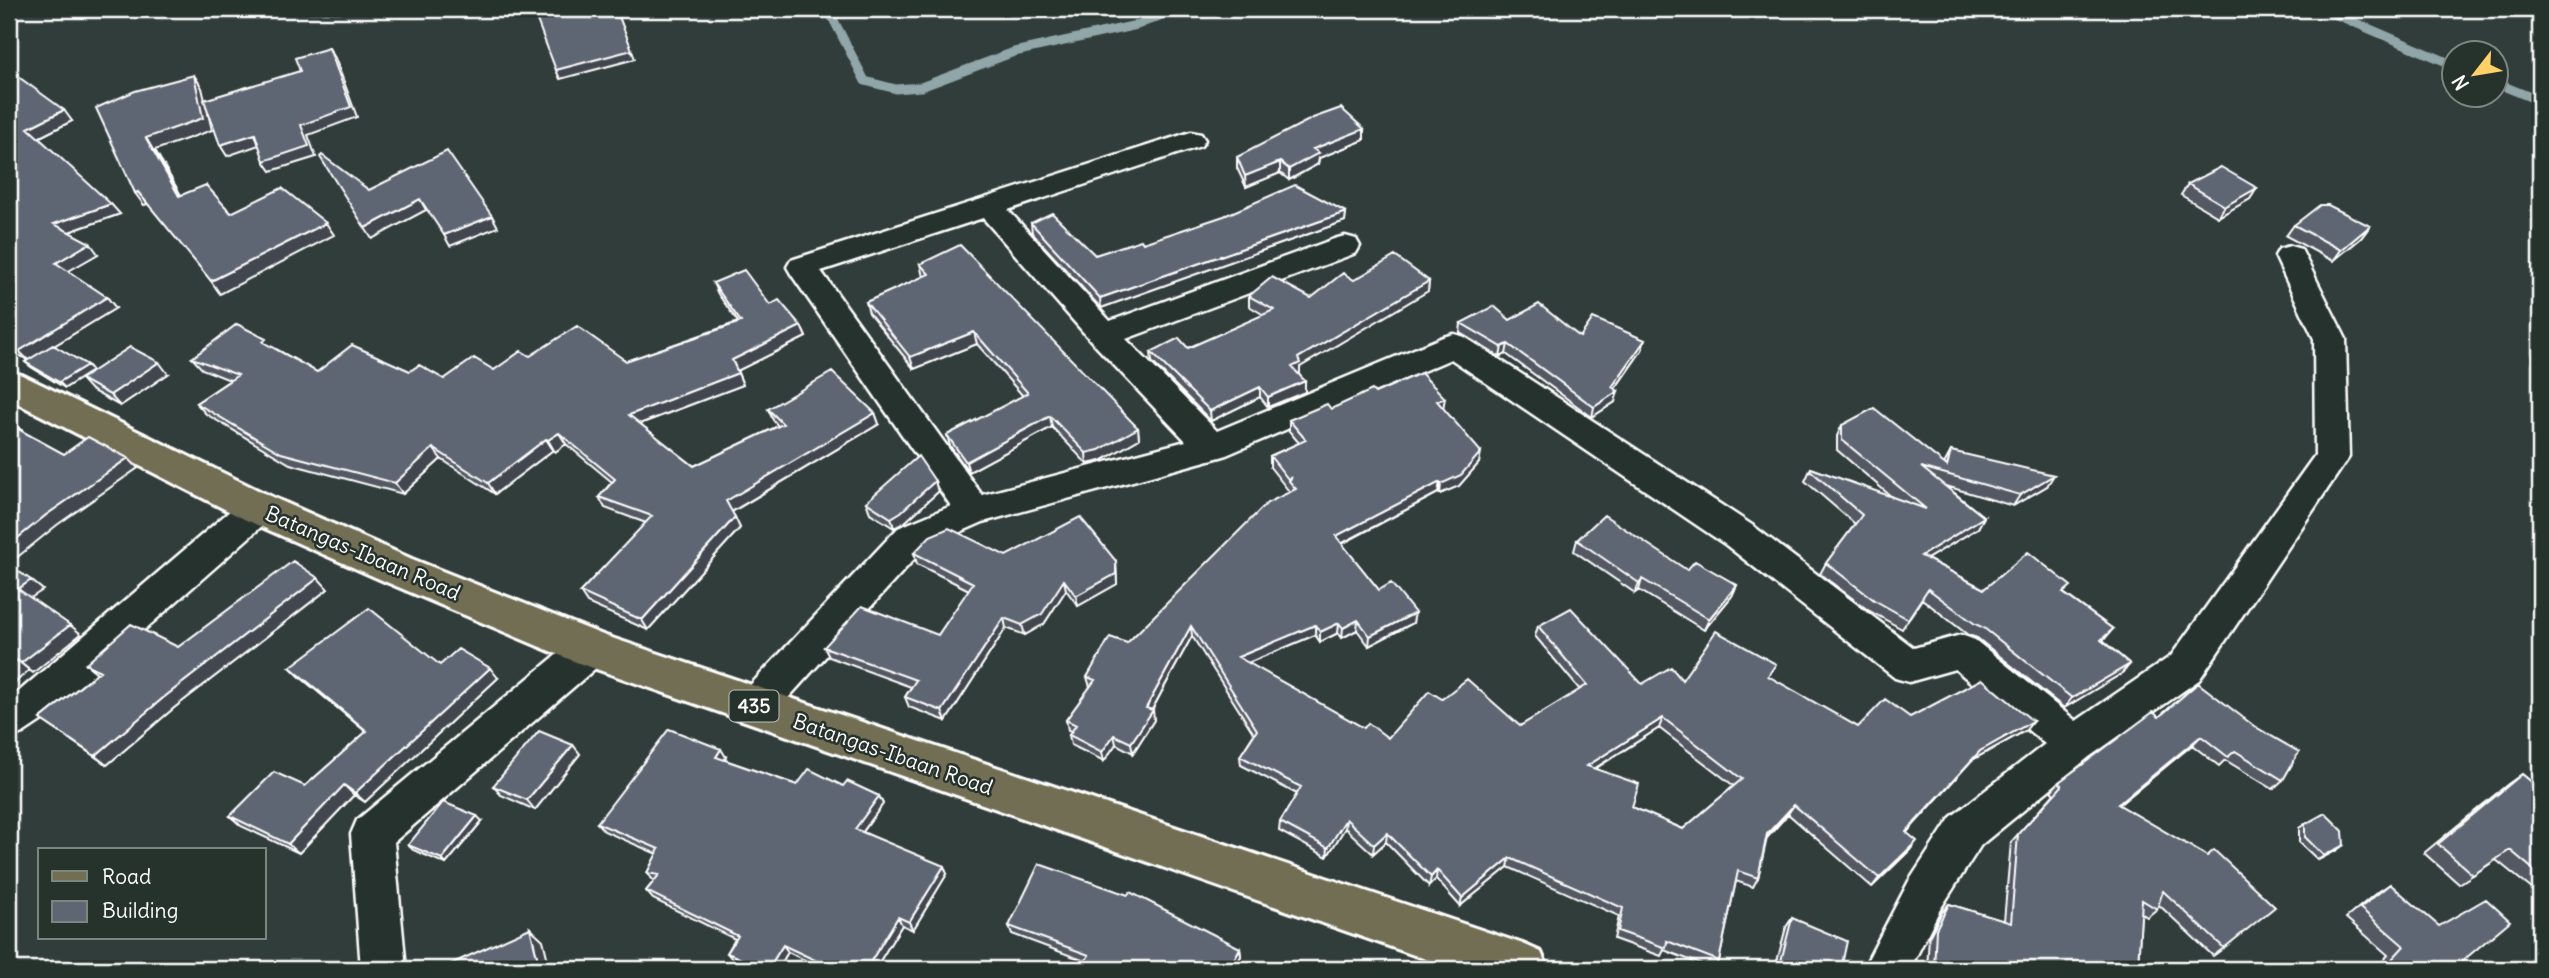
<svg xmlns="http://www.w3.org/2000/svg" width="2549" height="978" viewBox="0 0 2549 978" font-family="Delius,sans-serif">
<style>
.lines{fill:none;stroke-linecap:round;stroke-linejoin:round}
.stream{stroke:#91a6a8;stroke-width:9}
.minor-casing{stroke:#fff;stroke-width:5}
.primary-casing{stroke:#fff;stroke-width:6}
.minor{fill:#26332d;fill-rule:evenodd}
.primary{fill:#726e52;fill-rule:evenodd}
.wall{fill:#525863;stroke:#fff;stroke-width:2;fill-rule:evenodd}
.shaded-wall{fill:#424750;stroke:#fff;stroke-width:2}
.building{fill:#5f6673;stroke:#fff;stroke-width:2;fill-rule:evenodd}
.labels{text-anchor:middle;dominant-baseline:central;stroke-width:5;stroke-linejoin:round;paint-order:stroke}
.shield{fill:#26332d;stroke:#bec2c0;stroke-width:2}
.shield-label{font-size:19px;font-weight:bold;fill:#fff}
.street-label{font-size:21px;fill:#fff;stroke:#26332d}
</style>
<rect width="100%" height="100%" fill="#313d3b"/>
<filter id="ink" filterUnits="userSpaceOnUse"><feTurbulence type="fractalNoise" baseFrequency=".0143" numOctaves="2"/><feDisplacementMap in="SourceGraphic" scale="14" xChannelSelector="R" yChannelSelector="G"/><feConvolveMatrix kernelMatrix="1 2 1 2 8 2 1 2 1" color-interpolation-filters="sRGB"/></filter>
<g filter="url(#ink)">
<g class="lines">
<path class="stream" d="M291,9H374
M828,9L865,81L896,89L921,87L1014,52L1137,25L1176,9
M2323,9L2454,65
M2496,83L2540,101"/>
<g class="minor-casing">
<path id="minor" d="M1191,132L1201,134L1205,140L1201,146L1008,210L1110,321L1334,239L1345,236L1356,239L1360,246L1356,253L1126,339L1217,431L1443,337L1454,334L1465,337L1752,525L1914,648L1961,635L1975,640L2076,721L2171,656L2315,455L2314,339L2275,256L2279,249L2290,246L2301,249L2346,339L2349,457L2199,680L2089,757L1981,845L1939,911L1910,969H1863L1909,881L1951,817L2045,744L1955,669L1909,682L1895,678L1726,545L1451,359L1224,456L983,522L924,548L769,719L755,724L741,719L735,707L741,695L898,528L951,506L791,274L787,267L791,260ZM983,218L1093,343L1186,441L982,495L821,271Z
M258,494L271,498L276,508L271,518L41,721L23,733L9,738V700L245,498Z
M591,633L605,638L610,649L605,660L394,842L406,969H361L351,834L357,820L577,638Z"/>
</g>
<g class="primary-casing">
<path id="primary" d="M9,371L22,375L272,497L412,559L603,635L1523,944L1541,952L1548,969H1454L576,662L384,581L244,519L9,399Z"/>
</g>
<use href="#minor" class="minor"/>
<use href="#primary" class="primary"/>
</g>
<path class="wall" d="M9,70L72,121L38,138L120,214L69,232L98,254L68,271L116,308L54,346L87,365L92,371L65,388L31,367L25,362L27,360L9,349Z
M1364,129V140L1319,158L1318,164L1289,180L1280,173L1246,187L1237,168V157Z
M2188,184L2257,188L2250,199L2218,217L2181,195Z
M1346,212L1345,221L1101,308L1032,233L1031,223L1095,255L1143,243Z
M2294,225L2370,226L2361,238L2333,261L2286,236Z
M920,264L1138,428L1139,439L1101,461L1087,464L1052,427L969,472L950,446L947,435L1023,396L977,344L914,369L869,313L866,302L923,277Z
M1354,280L1429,281L1428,291L1300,367V373L1299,374L1305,392L1268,407L1260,397L1211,421L1152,362L1151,352L1188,348L1264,315L1249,306V296L1311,298Z
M713,283L770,305L801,326L806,337L737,371L743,385L640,424L694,466L778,426L773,420L768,409L875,413L879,424L732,512L740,528L648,630L587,603L580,592L646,523L605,508L599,497L612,482L566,444L555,452L553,450L495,494L441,459L403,494L290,464L206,414L196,403L230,380L202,369L192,358L271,346L317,372L410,371L444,379L494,370L530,356L626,361L738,322L718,294Z
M1510,320L1580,337L1642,350L1615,389V402L1592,417L1506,354L1500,357L1460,333L1461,323Z
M168,374L120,406L91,390L81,379Z
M1375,393L1443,408L1479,463L1459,486L1440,494L1438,493L1342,544L1379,590L1413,623L1369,646L1357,630L1342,638L1338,633L1320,642L1315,635L1248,663L1364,728L1388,738L1442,699L1520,726L1580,690L1535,636L1538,626L1642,684L1682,680L1769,677L1858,727L1910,717L2033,721L2025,731L1972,760L1907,832L1910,850L1872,887L1788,814L1767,838L1758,878L1753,887L1736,881L1719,961L1713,969L1664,950L1661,956L1614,939L1619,916L1508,867L1460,906L1436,879L1429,886L1386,842L1373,854L1345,828L1327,857L1279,831L1280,822L1297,794L1241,765L1240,756L1254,734L1192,636L1152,710L1154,720L1133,753L1116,744L1104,761L1071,745L1069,735L1072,731L1068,730L1066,720L1090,687L1087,677L1127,643L1290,492L1289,490H1288L1270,467V456L1299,443L1289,431V420L1331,409ZM1659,728L1734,786L1683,829L1632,807L1595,769Z
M1842,425L1944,464L1951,451L2047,486L2013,506L1946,486L1984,517L1978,528L1927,559L1984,589L2065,594L2113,629L2103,641L2130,664L2121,674L2064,708L1977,638L1968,635L1922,599L1902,629L1868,610L1820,574L1826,563L1855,524L1805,481L1811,468L1893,498L1837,450V436Z
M935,481L938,492L904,523L894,528L870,513L866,502Z
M1577,540L1687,570L1737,585L1732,596L1704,630L1639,590L1635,593L1574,551Z
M914,553L1006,556L1116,561L1117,584L1078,606L1066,590L1044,624L1025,635L1006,628L946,721L909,707L905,697L911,687L829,657L824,647L938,635L969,590L917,564Z
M328,589L174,708L107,765L40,719L97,673L86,664L178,647Z
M440,665L498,678L365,802L354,795L299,853L241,826L230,816L305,786L366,732L300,677L290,667Z
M2198,683L2283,780L2273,789L2225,760L2219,766L2192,745L2119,805L2224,948L2213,956L2158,904L2157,909L2147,917L2141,913L2138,966L2147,969H1927L1929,937L1942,912L1949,904L2004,921L2011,842L2054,794L2051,791L2059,782L2159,717Z
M573,745L580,754L535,810L501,795L493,786Z
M726,757L725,760L797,785L843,786L879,796L883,804L863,832L947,874L913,930L902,925L875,969H823L788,952L778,969H755L733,960L727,953L735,939L653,899L646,891L654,881L647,873L657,854L604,831L597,823Z
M2522,774L2540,789V892L2538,894L2496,860L2459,884L2424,853L2508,784Z
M482,821L446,864L413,850L408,845Z
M2305,824L2337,850L2318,860L2299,842V828Z
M2390,884L2453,969H2376L2388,955L2346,918L2375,894Z
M1792,918L1841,969H1775L1786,927Z
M1009,926L1240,948L1241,956L1234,969H1080L1085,961L1012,934Z
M2540,944V955L2533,948Z"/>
<path class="shaded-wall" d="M616,9L635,59L560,79L556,70Z
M329,48L335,58L357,117L308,135L316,157L271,171L264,161L301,125Z
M194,75L202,88L212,130L155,150L189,209L179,196L146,138Z
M64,110L72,121L36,139L28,128Z
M1364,129V140L1319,158L1318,164L1289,180V169L1313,149Z
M255,134L262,144L227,156L220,145Z
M1280,162V173L1246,187L1245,176Z
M2257,188L2250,199L2218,217L2225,206Z
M138,192L148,204L144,205L135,193Z
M420,199L426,210L372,239L365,228Z
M111,204L120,214L63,234L54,224Z
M1346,212L1345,221L1101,308L1100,298Z
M492,216L498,227L450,246L444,235Z
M326,223L334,235L220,294L211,281Z
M2370,226L2361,238L2333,261L2341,250Z
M90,243L98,254L65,273L56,263Z
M1429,281L1428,291L1300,367V373L1292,377V367L1298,358Z
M107,297L116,308L29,361L19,351Z
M801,326L806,337L737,371L732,360Z
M974,332L977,344L914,369L910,357Z
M1645,340L1642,350L1609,397L1612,387Z
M1508,344L1506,354L1500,357L1502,347Z
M159,362L168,374L120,406L110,395Z
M87,365L92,371L65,388L59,382Z
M738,373L743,385L634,426L629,415Z
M1305,381V392L1268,407V397Z
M1260,387V397L1211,421L1210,411Z
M1618,391L1615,402L1592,417L1594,407Z
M1445,398L1443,409L1437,401Z
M875,413L879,424L731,512L726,501Z
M1050,416L1052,427L969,472L966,462Z
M12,421L23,431L9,423Z
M1138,428L1139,439L1101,461L1087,464L1086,453Z
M559,433L566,444L555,452L548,440Z
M546,439L553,450L495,494L488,483Z
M433,448L441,459L403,494L395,483Z
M1481,452L1479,463L1459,486L1440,494L1441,484Z
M128,458L138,468L57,525L9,564V545L46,515Z
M2054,475L2047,486L2013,506L2020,495Z
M935,481L938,492L904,523L894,528L891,518Z
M1440,482L1438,493L1335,547L1336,536Z
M735,517L740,528L648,630L642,620Z
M1984,517L1978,528L1915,566L1921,556Z
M1116,561L1117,584L1078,606L1076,596Z
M318,578L328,589L174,708L107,765L95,756L163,698Z
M1642,579L1639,590L1635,593L1639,583Z
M31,580L43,590L29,599L18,589Z
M1064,580L1066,590L1044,624L1025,635L1022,625Z
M1737,585L1732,596L1704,630L1709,619Z
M1415,613L1413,623L1369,646L1370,636Z
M1004,618L1006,628L946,721L942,711Z
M1358,620L1357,630L1342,638L1343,628Z
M1339,623L1338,633L1320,642V632Z
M70,625L81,634L33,673L21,663Z
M1315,625V635L1238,667V657Z
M1191,626L1192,636L1148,717L1146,708Z
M17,660L29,670L9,688V668Z
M2130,664L2121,674L2064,708L2072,698Z
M490,668L498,678L365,802L355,793Z
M1153,710L1154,720L1133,753L1131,743Z
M1663,718L1659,728L1584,775L1587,766Z
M2033,721L2025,731L1972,760L1899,841L1980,751Z
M1114,735L1116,744L1104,761L1102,752Z
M2201,736L2192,745L2109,813L2118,804Z
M573,745L580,754L535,810L527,800Z
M721,749L726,757L721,765L716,757Z
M344,785L354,795L299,853L288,844Z
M879,796L883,804L859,837L855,829Z
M1794,805L1788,814L1762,843L1767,834Z
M477,816L482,821L446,864L442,859Z
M1346,819L1345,828L1327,857L1328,848Z
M1387,833L1386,842L1373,854L1374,845Z
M1917,841L1910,850L1872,887L1879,878Z
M2344,845L2337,850L2318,860L2324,856Z
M1510,858L1508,867L1460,906L1462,898Z
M944,866L947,874L913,930L909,922Z
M1437,870L1436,879L1429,886L1431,877Z
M898,917L902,925L875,969H866Z
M530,928L543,940L550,969H540Z
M783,945L788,952L778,969H768Z
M1240,948L1241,956L1234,969H1229Z"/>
<path class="building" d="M564,9H616L632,50L556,70L535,15Z
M329,48L351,107L301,125L309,146L264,161L255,134L220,145L204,100L300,71L295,58Z
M9,70L64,110L28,128L111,204L54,224L90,243L56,263L107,297L19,351L9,345Z
M194,75L203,118L146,138L179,196L206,185L231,213L282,188L326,223L211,281L138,192L135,193L96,108L135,91Z
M1341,108L1364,129L1313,149L1319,153L1289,169L1280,162L1245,176L1237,157L1313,118Z
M447,151L492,216L444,235L420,199L365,228L320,157L322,155L369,190Z
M2221,167L2257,188L2225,206L2188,184Z
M1295,185L1346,212L1100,298L1031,223L1052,213L1095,255L1141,240L1143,243L1224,216Z
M2320,205H2328L2370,226L2341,250L2294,225Z
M960,245L1138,428L1099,450L1086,453L1050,416L966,462L947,435L1028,393L974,332L910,357L866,302L929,274L920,264Z
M1395,256L1429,281L1298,358L1300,363L1292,367L1305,381L1268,397L1260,387L1210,411L1151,352L1179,338L1188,348L1274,310L1249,296L1272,277L1311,298L1343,273L1354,280Z
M744,270L770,305L779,300L801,326L732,360L738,373L629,415L694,466L783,424L768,409L832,372L875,413L726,501L735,517L642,620L580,592L652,516L599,497L615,479L559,433L548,440L546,439L488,483L433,448L395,483L281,453L196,403L238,375L192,358L237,324L266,339L263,342L317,372L352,345L410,371L419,365L444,379L474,358L494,370L521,351L530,356L577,326L626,361L741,322L713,283Z
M1539,304L1580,337L1593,318L1645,340L1612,387L1618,391L1594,407L1508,344L1502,347L1461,323L1494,306L1510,320Z
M53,345L87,365L59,382L25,362Z
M130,347L159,362L110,395L81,379Z
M1421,373L1445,398L1437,401L1481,452L1461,475L1441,484L1440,482L1336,536L1379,590L1391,583L1415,613L1370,636L1358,620L1343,628L1339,623L1320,632L1315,625L1238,657L1364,728L1368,723L1388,738L1429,691L1442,699L1467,679L1520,726L1587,685L1538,626L1571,608L1642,684L1671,667L1682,680L1716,631L1776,664L1768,676L1858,727L1885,699L1910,717L1982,679L2033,721L1980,751L1906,832L1917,841L1879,878L1794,805L1767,834L1758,878L1738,871L1719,961L1667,941L1666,948L1618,931L1623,908L1510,858L1462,898L1437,870L1431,877L1387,833L1374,845L1346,819L1328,848L1280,822L1301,787L1240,756L1257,730L1191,626L1146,708L1153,710L1131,743L1114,735L1102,752L1069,735L1076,725L1066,720L1095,680L1087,677L1110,637L1127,643L1267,503L1296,489L1289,481L1292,477L1288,479L1270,456L1306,440L1289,420L1327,404L1331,409L1372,390L1375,393ZM1663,718L1742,779L1683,829L1632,807L1639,784L1587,766Z
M1874,408L1947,466L1951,451L2054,475L2020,495L1921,467L1984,517L1921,556L1984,589L2028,552L2071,586L2063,593L2113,629L2101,640L2130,664L2072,698L1984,628L1975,624L1928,589L1908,619L1874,600L1826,563L1862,515L1810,470L1811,468L1926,509L1842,440V425Z
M9,424L64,454L88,437L128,458L46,515L9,545Z
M918,456L935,481L901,512L891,518L866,502Z
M1604,515L1687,570L1695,561L1737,585L1709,619L1642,579L1639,583L1577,540Z
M1080,517L1116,561V574L1076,596L1064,580L1042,614L1022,625L1004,618L942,711L905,697L916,680L824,647L862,606L938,635L973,583L914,553L930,536L949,528L1006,556Z
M293,561L318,578L163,698L95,756L40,719L100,671L86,664L131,624L178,647Z
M9,565L31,580L18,589L70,625L21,663L17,660L9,668Z
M369,608L440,665L458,649L490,668L355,793L344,785L288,844L230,816L274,772L305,786L367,731L290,667Z
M2198,683L2254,726L2299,752L2283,780L2235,751L2228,757L2201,736L2118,804L2207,856L2214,850L2275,907L2224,948L2163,891L2157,909L2142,900L2138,966L2147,969H1934L1936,929L1949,904L2011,923L2018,834L2062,786L2059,782L2153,712L2159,717Z
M669,729L721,749L716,757L797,785L809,769L843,786L847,781L879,796L855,829L944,866L909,922L898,917L866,969H834L783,945L768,969H766L727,953L738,936L646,891L659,875L647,873L659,849L597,823Z
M539,731L573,745L527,800L493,786Z
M2522,774L2540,789V875L2510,850L2473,875L2438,844Z
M443,802L477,816L442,859L408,845Z
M2325,813L2343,831L2344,845L2324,856L2305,837V824Z
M1039,864L1128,895L1130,892L1240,948L1229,969H1080L1089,955L1009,926Z
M2390,884L2439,926L2486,899L2510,921L2453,969H2383L2404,946L2360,908Z
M1792,918L1847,941L1841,969H1779Z
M530,928L540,969H440Z"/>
</g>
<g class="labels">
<rect class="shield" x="729.5" y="690.5" width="49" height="31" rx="5"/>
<g class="shield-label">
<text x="754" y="706">435</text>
</g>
<g class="street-label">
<text transform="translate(363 553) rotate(23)">Batangas-Ibaan Road</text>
<text transform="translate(893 754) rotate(19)">Batangas-Ibaan Road</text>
</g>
</g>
<rect width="2549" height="978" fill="none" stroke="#26332d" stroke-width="35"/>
<rect x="18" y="18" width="2514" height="943" fill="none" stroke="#fff" stroke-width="2.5" filter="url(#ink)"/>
<rect x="38" y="848" width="228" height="91" fill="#26332d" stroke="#7d8581" stroke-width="2"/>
<rect x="52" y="871" width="35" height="10" fill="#726e52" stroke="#7d8581" stroke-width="2"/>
<text x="102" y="884" font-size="21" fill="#ffffff">Road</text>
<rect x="52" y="901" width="35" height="21" fill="#5f6673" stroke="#7d8581" stroke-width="2"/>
<text x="102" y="918" font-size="21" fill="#ffffff">Building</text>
<g transform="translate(2475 74) rotate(239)"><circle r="33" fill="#26332d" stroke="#7d8581" stroke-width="2"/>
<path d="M0-5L12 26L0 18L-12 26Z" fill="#ffd166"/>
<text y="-10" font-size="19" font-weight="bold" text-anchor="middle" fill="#ffffff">N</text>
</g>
</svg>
